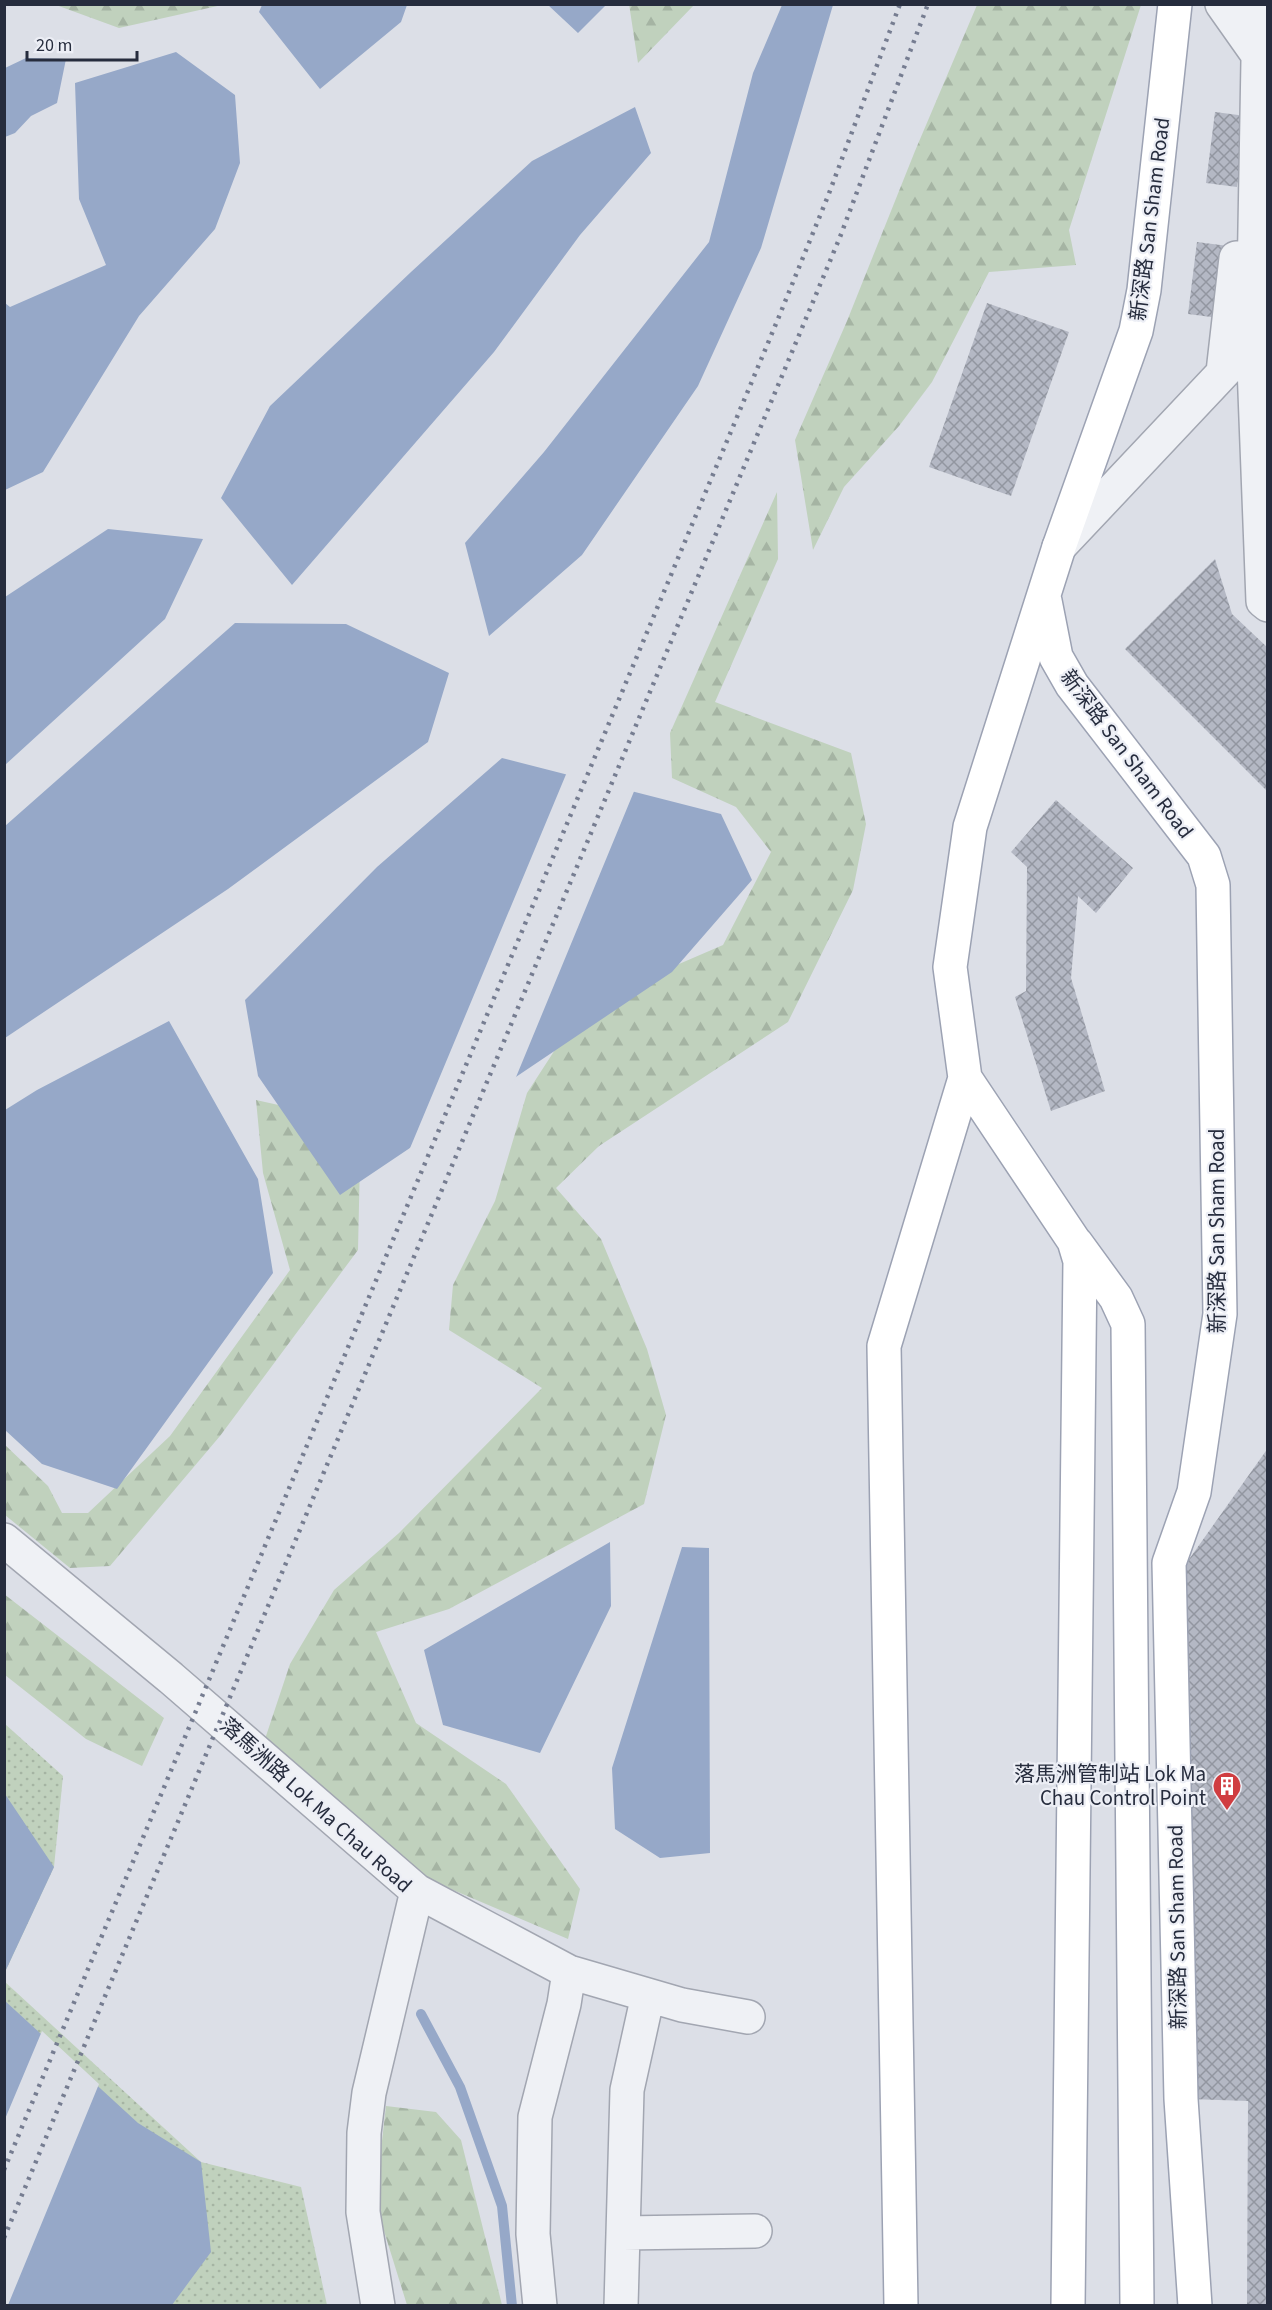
<svg xmlns="http://www.w3.org/2000/svg" width="1272" height="2310" viewBox="0 0 1272 2310" font-family="'Source Sans 3','Noto Sans SC',sans-serif">
<style>
.grass{fill:url(#grass-dots)}
.forest{fill:url(#forest-firs)}
.water{fill:#96a8c8}
.pier{fill:#dcdfe7}
.lines{fill:none;stroke-linecap:round;stroke-linejoin:round}
.stream{stroke:#96a8c8;stroke-width:10}
.building{fill:url(#building-cross-hatch)}
.minor-casing{stroke:#a2a6b1;stroke-width:36}
.major-casing{stroke:#9ca2b3;stroke-width:36}
.minor{stroke:#eff1f5;stroke-width:33}
.major{stroke:#fff;stroke-width:33}
.rail{stroke:#767d91;stroke-width:4.5;stroke-dasharray:3 6;stroke-linecap:butt}
.labels{text-anchor:middle;dominant-baseline:central;stroke-width:4.5;stroke-linejoin:round;paint-order:stroke}
.street-label{font-size:21px;fill:#262c3d;stroke:#eceef5}
.poi-label{font-size:21px;fill:#262c3d;stroke:#eceef5;text-anchor:end}
</style>
<defs>
<pattern id="grass-dots" width="8" height="8" patternUnits="userSpaceOnUse" patternTransform="scale(1.5)"><rect width="8" height="8" fill="#c0d1bd"/><path d="M2 2h.1M6 6h.1" fill="none" stroke="#a5b4a3" stroke-width="1.8" stroke-linecap="round"/></pattern>
<pattern id="forest-firs" width="22" height="20" patternUnits="userSpaceOnUse" patternTransform="scale(1.5)"><rect width="22" height="20" fill="#c0d1bd"/><path d="M5 1l3.5 6h-7zM16 11l3.5 6h-7z" fill="#a5b4a3"/></pattern>
<pattern id="building-cross-hatch" width="8" height="8" patternUnits="userSpaceOnUse" patternTransform="scale(1.5)"><rect width="8" height="8" fill="#b4b8c4"/><path d="M0 0l8 8M0 8l8-8" fill="none" stroke="#9296a0"/></pattern>
</defs>
<rect width="100%" height="100%" fill="#dcdfe7"/>
<path class="grass" d="M5,1724L63,1776L54,1867L5,1972Z
M4,1981L201,2162L301,2187L327,2305H5Z"/>
<path class="forest" d="M629,4H694V5L638,63Z
M56,5H222L119,28Z
M977,5H1141L1069,230L1076,265L989,272L932,382L899,426L844,487L813,550L795,440L847,321L915,151Z
M777,492L778,559L715,702L851,753L866,824L853,890L788,1022L599,1146L556,1188L601,1239L647,1349L666,1415L644,1504L449,1609L376,1632L416,1723L506,1784L580,1889L568,1939L453,1890L325,1828L258,1760L290,1664L334,1590L399,1533L542,1388L449,1330L453,1285L495,1201L527,1093L584,1005L723,945L771,852L736,807L672,778L670,733Z
M256,1100L319,1114L360,1160L358,1250L220,1436L110,1566L70,1568L5,1515L4,1444L48,1486L62,1513H88L170,1436L290,1270L263,1173Z
M4,1594L164,1718L142,1766L86,1739L5,1675Z
M386,2106L436,2112L461,2140L502,2305H407L375,2202Z"/>
<path class="water" d="M262,5V4L407,5L401,22L320,89L259,12Z
M548,5H606L578,33Z
M782,5H833L761,248L698,386L582,555L489,636L465,543L544,452L709,242L753,73Z
M176,52L235,95L240,163L215,229L139,316L43,472L5,490V303L10,307L106,265L79,199L75,83Z
M26,58L66,59L57,103L31,116L15,133L5,137V68Z
M635,107L651,153L580,235L494,352L292,585L221,498L270,406L411,272L532,161Z
M108,529L203,539L165,619L5,765V597Z
M235,623L346,624L449,673L428,742L228,889L5,1038V826Z
M502,758L721,814L752,880L672,972L340,1195L258,1076L245,1000L377,867Z
M169,1021L258,1179L273,1273L117,1489L42,1464L5,1430V1110L37,1090Z
M610,1542L611,1606L540,1753L443,1725L424,1650Z
M682,1547L709,1548L710,1853L660,1858L615,1829L612,1768Z
M5,1794L54,1867L5,1972Z
M4,2000L138,2123L201,2162L211,2252L172,2305H5Z"/>
<path class="pier" d="M567,772L635,789L514,1082L408,1153Z
M42,2031L99,2084L8,2305H5V2119Z"/>
<g class="lines">
<path class="stream" d="M421,2014L460,2087L502,2206L512,2306"/>
</g>
<path class="building" d="M1215,112L1246,116L1237,187L1206,183Z
M1197,242L1228,246L1219,318L1188,314Z
M987,303L1069,332L1011,496L929,467Z
M1215,559L1232,614L1268,648V792L1125,649Z
M1056,800L1133,868L1096,913L1078,896L1071,978L1105,1091L1051,1111L1015,997L1026,991L1027,867L1011,852Z
M1268,1448V2306H1247L1248,2101L1189,2099L1180,1572Z"/>
<g class="lines">
<g class="minor-casing">
<path id="minor" d="M1222,4L1258,55V60
M1259,4L1253,340L1263,601L1268,605
M1223,372L1236,258
M1059,547L1239,356
M4,1540L171,1678L417,1891L569,1972L682,2005L748,2017
M623,2233L755,2231
M378,2306L363,2212L364,2133L369,2093L417,1891
M540,2306L533,2234L535,2117L564,2004L569,1972
M621,2306L627,2090L648,1995"/>
</g>
<g class="major-casing">
<path id="major" d="M1045,601L1056,657L1072,685L1204,856L1213,885L1220,1314L1194,1492L1169,1563L1181,2099L1195,2306
M965,1078L1074,1241L1080,1261L1068,2306
M1076,1243L1116,1298L1128,1324L1137,2306
M901,2306L884,1346L965,1078L950,967L970,827L1059,547L1136,331L1144,290L1175,4"/>
</g>
<use href="#minor" class="minor"/>
<use href="#major" class="major"/>
<path class="rail" d="M4,2170L778,319L828,196L900,4
M4,2238L840,237L928,4"/>
</g>
<defs>
<g id="building-pin" transform="scale(1.5)"><path d="M0 17L-7.5 6A9.5 9.5 0 1 1 7.5 6Z" fill="#d03d41" stroke="#eceef5"/><path d="M-4-6H4V6H1V3H-1V6H-4ZM-2.5-4.3h1.7v1.8h-1.7ZM.8-4.3h1.7v1.8H.8ZM-2.5-1h1.7V.8h-1.7ZM.8-1h1.7V.8H.8Z" fill="#fff"/></g>
</defs>
<g fill-rule="evenodd">
<use href="#building-pin" x="1227" y="1786"/>
</g>
<g class="labels">
<g class="street-label">
<text transform="translate(1150 219) rotate(-83)">新深路 San Sham Road</text>
<text transform="translate(1127 754) rotate(53)">新深路 San Sham Road</text>
<text transform="translate(1217 1231) rotate(-90)">新深路 San Sham Road</text>
<text transform="translate(316 1805) rotate(42)">落馬洲路 Lok Ma Chau Road</text>
<text transform="translate(1177 1927) rotate(-91)">新深路 San Sham Road</text>
</g>
<g class="poi-label">
<text x="1206" y="1774">落馬洲管制站 Lok Ma<tspan x="1206" dy="24">Chau Control Point</tspan></text>
</g>
</g>
<rect width="1272" height="2310" fill="none" stroke="#262c3d" stroke-width="12"/>
<path d="M27 51v9h110v-9" fill="none" stroke="#262c3d" stroke-width="3"/>
<text x="36" y="51" font-size="18" fill="#262c3d" stroke="#eceef5" stroke-width="4.5" paint-order="stroke">20 m</text>
</svg>
